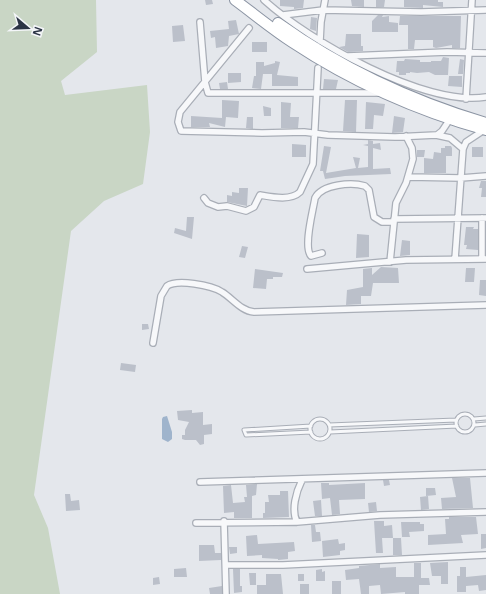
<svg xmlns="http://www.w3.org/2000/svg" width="486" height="594" viewBox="0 0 486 594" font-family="'Noto Sans',sans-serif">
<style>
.green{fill:#c9d6c5}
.water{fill:#9fb4cc}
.building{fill:#bbc0ca}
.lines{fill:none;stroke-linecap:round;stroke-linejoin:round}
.lane-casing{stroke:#a9aeb7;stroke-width:5}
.street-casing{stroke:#a9aeb7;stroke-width:8}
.highway-casing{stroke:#8b94a3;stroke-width:12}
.lane{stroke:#f7f8fa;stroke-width:3}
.street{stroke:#f7f8fa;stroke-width:5.5}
.highway{stroke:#fff;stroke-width:10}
</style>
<rect width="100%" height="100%" fill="#e4e7ec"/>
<path class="green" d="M0,0H96L97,52L61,81L65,95L147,85L150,132L143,184L104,201L71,231L34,495L48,528L60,594H0Z"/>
<path class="water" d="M167,416L172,432V439L168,442L162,439V419L163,417Z"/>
<path class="building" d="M205,0H212L213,4L206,5Z
M280,0H304L303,8L294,9V7L280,6Z
M351,0H364V7L352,6Z
M376,0H385L384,7H376Z
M404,0H438V2H443V7L423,5V8L404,7Z
M378,15H383L382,17L389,16V22L398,23V32H372V21Z
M400,16H461L460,48H452V45L436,48L433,47V40H415L414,49H408V25H399Z
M311,17L317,18L316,31L310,29Z
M236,20L239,34L229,36L228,46L216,48L215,37L211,38L210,31L229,29L228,21Z
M183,25L185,41L173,42L172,26Z
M346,34H361V46H363V51L348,52L339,47L345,46Z
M252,42H267V52H252Z
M443,57L449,58L448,75H435L429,72L417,73L410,72V73H406V75H399V72H396L397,61H404L405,59L420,60V62H431V61H441Z
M460,59L464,60L463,74H458Z
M275,61L280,62L277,75L298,77V86H272V74H263L261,89L252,88L254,76H256V62H264V66L275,63Z
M228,73H241V82L228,83Z
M449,76H462V87L448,86Z
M324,79L338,80L336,89H323Z
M227,82L228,89H220L219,83Z
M222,100L239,101L238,118L226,117L225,127L209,123L210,127H191V116L222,118Z
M345,100H357L356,132L343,131Z
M281,102L291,103L290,117H299L298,128H281Z
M366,102L385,104L383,116L374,115L373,129H365Z
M263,106L271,108V116H264Z
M394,116L405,118L403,132L392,133Z
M247,117H253V129L246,128Z
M368,140L373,141V144L380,143L381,150L373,148V169L390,168L391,174L345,176L325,179L323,171H320L324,146L331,147L326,173L356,168L353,157L360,158L358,168L368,167V146L363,145L368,144Z
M292,144L306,145V157H292Z
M445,146H451L452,148V156H446V173H424V158L433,159L434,152L441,153V148H445Z
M472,147H483V157H472Z
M417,150H425L424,157H417Z
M481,181H486V197H481L482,188H479Z
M239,188H248L247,206L227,202V195L232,196V192L239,193Z
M187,217H194L192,239L174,233L175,228L186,231Z
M466,227H474L473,229H478V250L466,249L467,245H464Z
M357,234L369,235V257L356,258Z
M402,240L410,241V255L400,256Z
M242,246L248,247L245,258L239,257Z
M381,267L398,268L399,283H373L371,296H361V304L346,305L347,290L363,287V269L372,268V275Z
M466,268H475L474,282H465Z
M255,269L283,273L282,277H273V279H267L266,289L253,288Z
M480,280H486V296L479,295Z
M142,324H148L149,329L142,330Z
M121,363L136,365L135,372L120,370Z
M192,410V413L203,412V425L212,424V434L204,435V444L200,445L196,440H185L182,439V435H185V430L189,422L178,420L177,411Z
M452,478H470L473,508L442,509L441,498L456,497Z
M383,480H389L390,485L384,486Z
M321,483H329V485L365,483V499L339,500L340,514L332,515L330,498L322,499Z
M257,484L256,495L252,496V518H234V512L224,513L223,486L231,485L233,503L245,502L244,497H247L246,485Z
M426,488H435L436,495L426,496Z
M280,491H288L289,517L263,518V513H265V502H269L268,495H280Z
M65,494H70L71,501L79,500L80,510L66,511Z
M428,496L429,509L421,510L420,497Z
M321,500L322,516H315L313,501Z
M376,502L377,511L369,512L368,503Z
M449,517H476L478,534L461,535L463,543L428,545V535L446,534L445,519H449Z
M374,521H384V526L392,525L393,538H382L383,553H376Z
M401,522H420V524H424V531L409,532L410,537H402Z
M311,525H315L316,532H320L321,541L312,542Z
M481,534H486V548L481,549Z
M257,535L258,544L294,542L295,551L288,552V559L278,560V559L262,558V555L247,556L246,536Z
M393,538H401L402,555H393Z
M338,539L339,544L345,543V550L340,551V555L323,557L322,541Z
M199,545H214L215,553H221V560L199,561Z
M229,547H237V553L230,554Z
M448,562V584H441V576H432L430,563Z
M414,563H421V578H429L430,585H419V594H405V592L381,594L380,585L369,586V594H361L359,579L346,580L345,570L359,568V566L380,564V568L396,567V577H414Z
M460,567H466V577L486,575V590L479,591L478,585L466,586V592H457V576H460Z
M186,568L187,577H174V569Z
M233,569H240V586H242V592L234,593Z
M322,569V572L325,571V581H316V570Z
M249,573H256V585H250Z
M266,574H281L283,594H257V585H266Z
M298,574H304V581H298Z
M159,577L160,584L153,585V578Z
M332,581H341V594H332Z
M300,584H309V594H300Z
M222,586V594H210L209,588Z"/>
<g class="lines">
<g class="lane-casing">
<path id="lane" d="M456 423a9 9 0 1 1 18 0a9 9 0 1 1-18 0Z
M310 429a10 10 0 1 1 20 0a10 10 0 1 1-20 0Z
M474,419L486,418
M329,425L456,420
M475,425L486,424
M311,432L246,435L244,430L311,426
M330,432L457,426"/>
</g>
<g class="street-casing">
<path id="street" d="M264,0C309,41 425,107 486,97
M283,15L323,10L421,12L486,10
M200,22L205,82L208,93H378
M249,28L180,112L178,122L181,131L262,133L304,132L328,135L395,137L436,135L450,138L463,149
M320,41L321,22L325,0
M348,56L447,52L486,53
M466,99L472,0
M437,135L442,131L450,119
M409,177L461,178L486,176
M204,198L208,203L218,207L227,206L246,211L254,207L260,195C272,197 291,201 300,192L313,164L318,68
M482,218V259
M394,219L486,218
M322,253L311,256C303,247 313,211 315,198C322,184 352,182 365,186L369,190L374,217L382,222H394
M455,259L463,149L466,142L484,130
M390,262L396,203L406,183L413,159L412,148L406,136
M307,269L406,260L486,259
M153,343L161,296L167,286C177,279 211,285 222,292C232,298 241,311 254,312L486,305
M200,482L486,473
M224,521L226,594
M297,522C291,510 296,492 302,480
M196,523L297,522L380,515L486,512
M226,565H283L486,555"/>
</g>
<g class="highway-casing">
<path id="highway" d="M235,0C254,14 272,29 292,42C351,81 418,111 486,130
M278,23C341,68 412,101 486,123"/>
</g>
<use href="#lane" class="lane"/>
<use href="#street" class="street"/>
<use href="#highway" class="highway"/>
</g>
<g transform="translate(28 28) rotate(109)" stroke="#f4f6f9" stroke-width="3" paint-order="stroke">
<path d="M0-3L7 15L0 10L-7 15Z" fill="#2b3445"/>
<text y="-6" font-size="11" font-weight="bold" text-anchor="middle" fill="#2b3445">N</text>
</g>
</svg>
